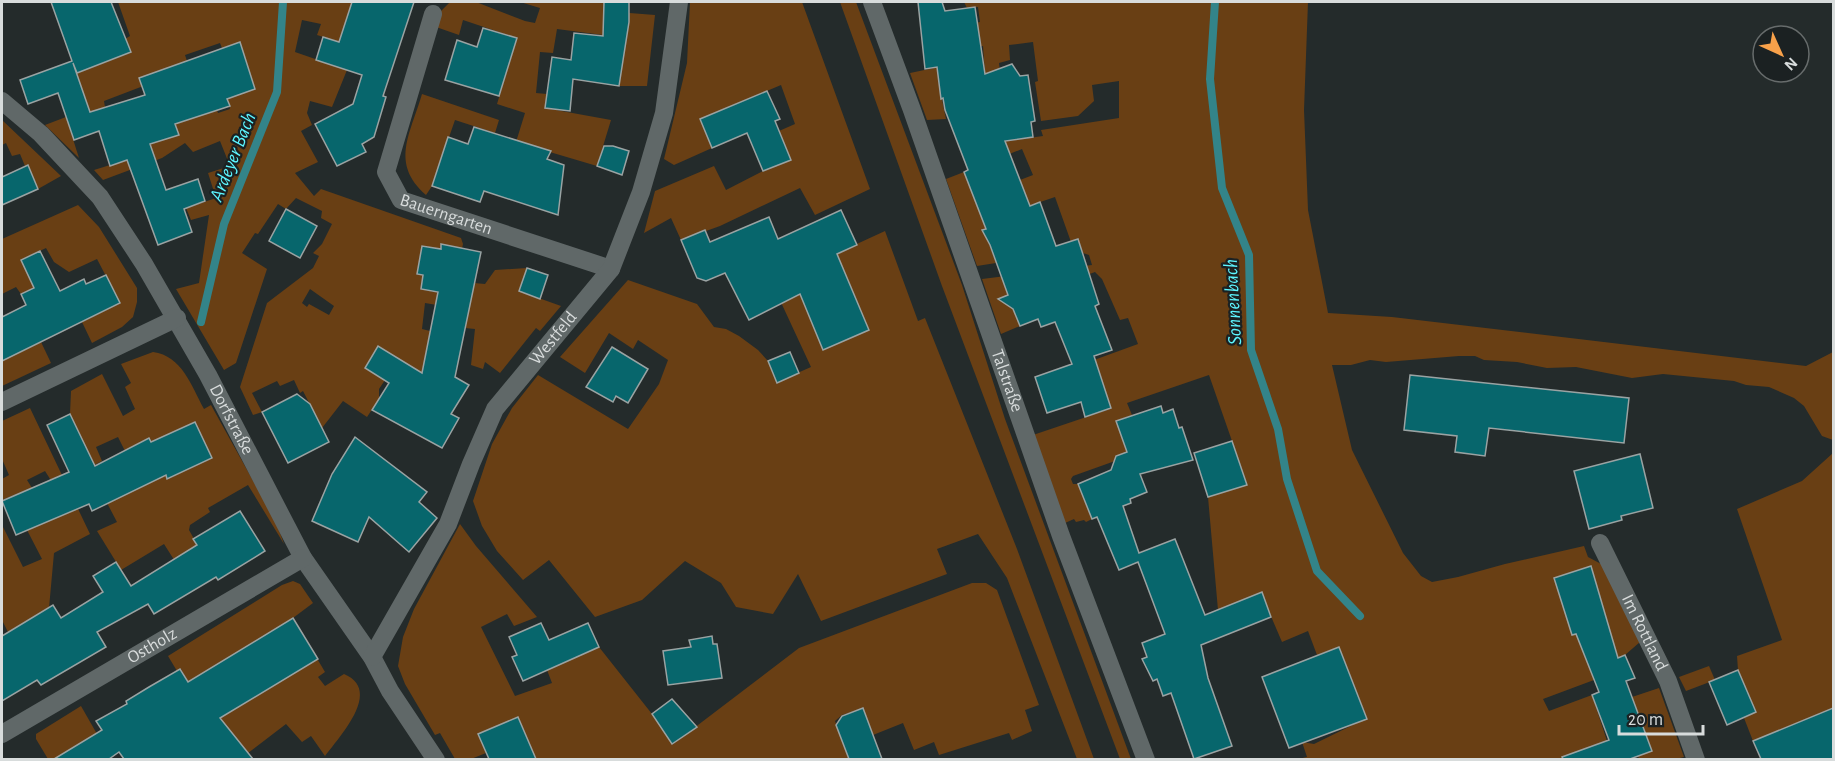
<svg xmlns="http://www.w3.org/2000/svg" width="1835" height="761" font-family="'Alegreya Sans',sans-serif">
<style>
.green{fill:#693f14;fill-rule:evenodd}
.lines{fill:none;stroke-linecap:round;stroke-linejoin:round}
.stream{stroke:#338489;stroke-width:8}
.building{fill:#07666c;stroke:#9aa3a3;stroke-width:1.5}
.minor{stroke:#606868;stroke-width:18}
.labels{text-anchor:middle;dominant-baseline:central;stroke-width:4.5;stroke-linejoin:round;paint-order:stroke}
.street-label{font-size:18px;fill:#d8dcdc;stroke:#1b2122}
.water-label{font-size:20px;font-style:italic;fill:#5df5ff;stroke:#1b2122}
</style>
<rect width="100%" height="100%" fill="#242b2b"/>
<g class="green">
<path d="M118,2H352L339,42L317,35L321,24L302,20L295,52L347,70L332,107L310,101L307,113L312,125L301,131L318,162L295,173L314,196L321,189L461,238L463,244L461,253L441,245V249L422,246L417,273L423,275L421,289L445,294L443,306L425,303L422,329L430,331L435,382L378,346L365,368L385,380L379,389V412L373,408L367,417L343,401L322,428L303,391L300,393L294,380L280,386L277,381L252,393L262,412L253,415L240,387L267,303L313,268L319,256L313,253L322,244L332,224L321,218L322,211L296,198L286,209L278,204L258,234L255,233L242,253L267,269L236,363L224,370L176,289L199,283L209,215L191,220L186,208L216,198L208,173L230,166L220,141L193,152L185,143L162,158L103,180L94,170L139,156L153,154L150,144L179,135L174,121L217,110L218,113L230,109L227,99L255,89L240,42L222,48L220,43L185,55L187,61L159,80L104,101L106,114L92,119L67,46L78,42L88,69L130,53L125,39L130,36ZM310,289L334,306L329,315L309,304L307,307L302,303Z"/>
<polygon points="450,2 476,2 525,21 535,23 540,8 520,2 604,2 604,11 655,15 647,86 619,86 626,38 557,29 553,53 540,52 536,93 547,94 545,108 611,120 597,166 516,142 525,113 497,104 517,38 463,20 459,35 436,27 441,11"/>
<polygon points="690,2 802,2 870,189 815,215 800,188 720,226 681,240 671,218 644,233 655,191 714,166 726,190 763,171 791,160 779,131 795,124 781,85 700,119 712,148 674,165 664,159 687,63"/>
<polygon points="840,2 856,2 962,285 1005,419 1131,759 1120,759 942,286"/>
<polygon points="964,2 1308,2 1304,110 1308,210 1328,313 1392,317 1806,366 1833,352 1833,440 1822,436 1804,406 1794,398 1769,387 1746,385 1734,381 1663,374 1632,378 1576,367 1547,368 1517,362 1484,360 1475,356 1459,356 1386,362 1370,360 1351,365 1332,365 1352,450 1403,553 1421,576 1432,582 1458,577 1505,564 1584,546 1588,557 1603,565 1640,642 1625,655 1590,669 1594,680 1543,699 1549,711 1592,695 1607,741 1589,747 1593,759 1298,759 1307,757 1302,742 1314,744 1367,718 1339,647 1317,655 1308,631 1282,642 1261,593 1218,610 1208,497 1247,484 1209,375 1127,403 1132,415 1121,419 1133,456 1127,452 1116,456 1115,461 1073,476 1071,479 1073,484 1078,484 1092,519 1086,522 1084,520 1076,522 1074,519 1065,523 1033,435 1110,409 1094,360 1138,344 1128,318 1120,320 1102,279 1095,272 1060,285 1013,309 1020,326 1001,334 982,279 1092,265 1089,255 1083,253 1078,239 1071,242 1055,197 1014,211 1016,218 984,230 996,263 977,266 946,179 964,172 977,205 1020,180 1033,175 1022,149 992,161 986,144 1043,136 1041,130 1119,118 1119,81 1092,85 1094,101 1078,116 1041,121 1035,82 1038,81 1033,42 1009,45 1010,60 999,63 1000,72 985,75 983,46 949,53 947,27 980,22 978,7 967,8"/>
<polygon points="939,67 939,85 946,119 927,120 910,73"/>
<path d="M422,94L499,120L495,133L455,120L432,186L426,195C390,163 410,135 422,94Z"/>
<polygon points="66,117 79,158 45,125"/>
<polygon points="2,120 61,176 38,189 28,165 25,166 20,154 12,156 6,143 2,145"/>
<polygon points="78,205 99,227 137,288 137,302 133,317 122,327 92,343 82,322 120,303 97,259 69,272 54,262 46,248 21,260 34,288 21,294 16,287 2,294 2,239"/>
<polygon points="885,231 918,321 925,318 1017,549 1094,759 1077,759 1007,578 978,534 937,549 947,574 821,621 798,574 773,614 736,607 721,583 685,561 642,600 595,617 549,560 523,580 497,551 482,526 473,501 492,444 512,408 538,375 628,429 659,384 668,360 638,340 633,349 609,333 585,373 560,357 628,280 697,304 714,327 726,329 739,336 758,350 768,361 777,382 811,367 772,283"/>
<polygon points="527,268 519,291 561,306 540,331 536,328 500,373 485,362 483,369 471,365 475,329 465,328 474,283 485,284 495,270"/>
<polygon points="41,342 51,363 2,386 2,361"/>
<path d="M153,352C182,356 191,385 204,409L211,405L276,522L284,544L248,485L208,508L210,512L190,525L189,530L207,562L185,577L164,544L121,570L97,531L117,522L107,503L125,451L118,437L96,447L102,461L73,476L80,436L70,414L71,391L102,374L123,416L135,409L125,387L131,383L121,364Z"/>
<polygon points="30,408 90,534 54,553 49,608 8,632 2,620 2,525 23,567 42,559 27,530 52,482 45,471 27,480 32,488 2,500 2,479 9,475 2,459 2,421"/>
<polygon points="1833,453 1833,759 1814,759 1803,721 1753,741 1744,718 1756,712 1738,670 1737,656 1782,640 1737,509 1802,481"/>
<polygon points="460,524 476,546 537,617 514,626 507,614 481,627 515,696 552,683 547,670 599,647 652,714 673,744 799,648 972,583 986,583 997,590 1039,705 1025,710 1032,731 1012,740 1009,733 939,755 934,742 914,750 903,723 873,735 865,714 858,710 842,715 835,721 849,759 536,759 518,717 478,734 486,753 471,759 455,759 440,733 435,735 405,684 398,666 403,637 414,609"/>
<path d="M293,581L300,584L313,603L293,618L325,672L318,677L325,686L344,674C383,690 340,736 325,756L311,736L302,742L286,724L248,753L199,754L192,759L175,732L187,680L181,669L177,671L168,656L282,585Z"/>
<polygon points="1709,666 1715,680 1686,691 1679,677"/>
<polygon points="1659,688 1684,757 1676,759 1639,759 1638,756 1652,751 1632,697"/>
<polygon points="81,706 97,734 54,759 48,759 36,739 36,734"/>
</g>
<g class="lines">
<g class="stream">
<polyline points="1215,2 1210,79 1222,188 1249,255 1251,350 1278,429 1287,479 1317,571 1360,616"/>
<polyline points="201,322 224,224 277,92 283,2"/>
</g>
</g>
<g class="building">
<polygon points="51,2 111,2 131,52 77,73 73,63 90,112 145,95 139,78 240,42 255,89 227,99 230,106 175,124 179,135 150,144 166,190 198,179 205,201 184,209 192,232 158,245 127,160 110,166 99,131 74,140 58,93 28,104 20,80 72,61"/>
<polygon points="352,2 414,2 383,96 386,97 374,137 362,144 366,152 337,166 315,124 353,104 362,75 316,60 323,37 339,42"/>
<polygon points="604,2 629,2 629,22 619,86 573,79 570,111 545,108 552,57 571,60 574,33 603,36"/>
<polygon points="918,2 942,2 945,11 975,7 985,74 1012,64 1020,76 1028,75 1035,121 1031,122 1033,137 1005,141 1030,206 1040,202 1056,246 1078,239 1099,304 1095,306 1112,350 1094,356 1111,408 1085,417 1081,402 1047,413 1035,377 1072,364 1055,322 1041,327 1038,319 1020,326 1013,309 998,299 1008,295 990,245 982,230 986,229 964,172 968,170 945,110 943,98 941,99 937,67 925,69"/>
<polygon points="483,28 517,38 499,96 445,80 457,40 477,47"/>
<polygon points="767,91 780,119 775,121 791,160 763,171 747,133 712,148 700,119"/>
<polygon points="474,127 551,151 547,159 564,165 558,215 484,191 480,202 432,186 448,137 468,144"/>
<polygon points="604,146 613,146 629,151 622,175 597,166"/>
<polygon points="28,165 38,189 2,205 2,177"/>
<polygon points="286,209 317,226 300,258 269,241"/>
<polygon points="841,210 857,245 837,254 869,330 823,350 800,294 749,320 725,273 706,281 697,278 681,240 705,230 710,242 769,217 778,239"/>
<polygon points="441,244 481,252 455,377 469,385 451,414 459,418 442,448 372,410 389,383 365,368 378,346 422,373 438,292 421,289 423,275 417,274 422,246 441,249"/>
<polygon points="40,251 60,291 84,279 86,284 106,275 120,303 2,361 2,317 26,305 21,294 34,288 21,260"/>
<polygon points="527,268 548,275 540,299 519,291"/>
<polygon points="612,347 648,369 628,403 616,396 613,402 586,387"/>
<polygon points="790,352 799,373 777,383 768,361"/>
<polygon points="1410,375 1629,398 1624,443 1489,428 1485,456 1455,452 1457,436 1404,430"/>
<polygon points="297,394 310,404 329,442 288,463 262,412"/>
<polygon points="1161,406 1163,413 1173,409 1179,428 1182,427 1193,460 1140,474 1147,492 1130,499 1131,503 1123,506 1139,553 1175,539 1205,615 1262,592 1271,617 1201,645 1208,678 1232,746 1194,759 1171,693 1163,696 1157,679 1153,681 1142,659 1147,657 1142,643 1165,634 1138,562 1119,570 1097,517 1092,519 1078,484 1111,470 1116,456 1127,452 1116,421"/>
<polygon points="70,414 95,466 149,438 151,442 195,422 212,458 167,479 166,475 92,511 89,504 16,535 2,501 69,472 47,425"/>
<polygon points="355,437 427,492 419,502 437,518 409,552 369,517 358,542 312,521 332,474"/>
<polygon points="1232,441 1247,485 1208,497 1194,453"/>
<polygon points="1640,454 1653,508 1621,516 1622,520 1589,529 1574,471"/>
<polygon points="240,511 265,551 218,580 216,577 154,614 148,604 97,632 106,647 41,685 37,680 2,701 2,636 53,605 61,618 103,592 93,576 116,562 131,586 197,545 193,539"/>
<polygon points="1591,566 1618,658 1625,655 1635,678 1626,681 1652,751 1630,759 1563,759 1562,757 1609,740 1592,695 1599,692 1576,634 1572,635 1554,578"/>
<polygon points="293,618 318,659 220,718 253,759 124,759 119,752 109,759 54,759 102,730 96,721 127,704 126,701 149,687 180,669 188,682"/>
<polygon points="541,623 549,640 588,623 599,647 523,681 512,657 517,655 509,637"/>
<polygon points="712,636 713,644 717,644 722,678 668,685 663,651 691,647 689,640"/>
<polygon points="1339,647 1367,719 1289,748 1262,677"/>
<polygon points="1738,670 1756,712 1727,725 1709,682"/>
<polygon points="672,699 697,727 672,744 652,714"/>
<polygon points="863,708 873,735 882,759 849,759 836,725 842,716"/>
<polygon points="1833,708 1833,759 1761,759 1753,741"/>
<polygon points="518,717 536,759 489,759 478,734"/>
</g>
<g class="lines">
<g class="minor">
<path id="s1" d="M872,2L912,110L1061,536L1146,760"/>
<path id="s2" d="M433,14L386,172L401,200L611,269"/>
<path id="s3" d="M2,101L41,134L100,197L144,264L208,375L303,558L372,657L390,691L436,760"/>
<polyline points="2,402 177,318"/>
<path id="s4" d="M1600,543L1668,681L1696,760"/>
<path id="s5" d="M372,657L448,524L471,464L495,409L611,269L641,192L664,113L679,2"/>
<path id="s6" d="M2,734L303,558"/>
</g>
</g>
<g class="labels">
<g class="street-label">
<text stroke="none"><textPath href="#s2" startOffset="244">Bauerngarten</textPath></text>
<text stroke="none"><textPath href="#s5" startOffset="369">Westfeld</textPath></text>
<text stroke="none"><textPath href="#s1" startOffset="402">Talstraße</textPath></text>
<text stroke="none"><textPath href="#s3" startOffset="396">Dorfstraße</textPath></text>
<text stroke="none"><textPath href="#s4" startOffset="100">Im Rottland</textPath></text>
<text stroke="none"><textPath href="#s6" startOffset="174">Ostholz</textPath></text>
</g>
<g class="water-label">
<text transform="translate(233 157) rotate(-68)">Ardeyer Bach</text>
<text transform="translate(1233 302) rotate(-93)">Sonnenbach</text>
</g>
</g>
<rect width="1835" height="761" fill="none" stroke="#d8dcdc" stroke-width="6"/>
<g transform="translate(1781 54) rotate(135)"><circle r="28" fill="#1b2122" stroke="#676c6c" stroke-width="1.5"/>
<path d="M0-4.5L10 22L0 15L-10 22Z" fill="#f8a14a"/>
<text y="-9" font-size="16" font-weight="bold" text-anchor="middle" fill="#d8dcdc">N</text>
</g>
<path d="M1619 725v9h84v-9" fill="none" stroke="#d8dcdc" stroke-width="3"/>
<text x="1628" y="725" font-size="18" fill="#d8dcdc" stroke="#1b2122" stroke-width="4.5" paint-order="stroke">20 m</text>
</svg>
